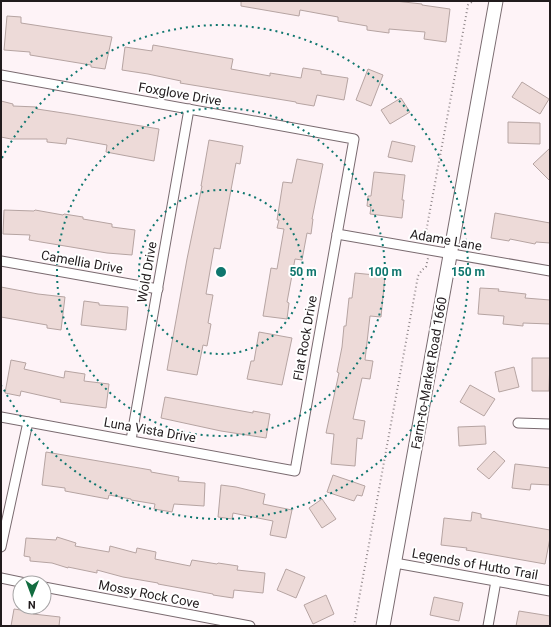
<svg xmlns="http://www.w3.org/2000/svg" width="551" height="627" font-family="Roboto,sans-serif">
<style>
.building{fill:#eddad8;stroke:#b6a4a2}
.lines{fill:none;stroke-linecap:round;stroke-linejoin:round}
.street-casing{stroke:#7a6b70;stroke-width:11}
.secondary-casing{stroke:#7a6b70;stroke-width:15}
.path{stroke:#91888b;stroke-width:2;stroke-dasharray:1 3;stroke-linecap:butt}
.street{stroke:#fff;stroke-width:9}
.secondary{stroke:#fff;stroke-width:13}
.ring{fill:none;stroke:#0f766e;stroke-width:2;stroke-dasharray:2 4}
.labels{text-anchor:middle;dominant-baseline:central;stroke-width:4;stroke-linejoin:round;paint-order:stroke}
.street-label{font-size:13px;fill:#211b1d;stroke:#fff}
.centre{fill:#0f766e;stroke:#fff;stroke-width:2}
.ring-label{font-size:12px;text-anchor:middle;font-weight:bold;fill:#0f766e;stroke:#fff;stroke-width:4;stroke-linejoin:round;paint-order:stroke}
</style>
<rect width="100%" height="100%" fill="#fef3f7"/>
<g class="building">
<polygon points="241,1 395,1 422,4 422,5 450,9 446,42 424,39 425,32 389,29 389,33 367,30 367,26 338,21 338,17 300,10 299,16 241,6"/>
<polygon points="7,16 21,17 21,23 112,37 105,69 91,67 91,65 30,55 30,52 4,50"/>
<polygon points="153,45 233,59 231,69 270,76 270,73 301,78 303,68 321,71 321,74 348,78 344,100 317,95 314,106 296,103 296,102 180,83 181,81 148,74 122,70 125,47 152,51"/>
<polygon points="368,69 383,75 371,106 356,100"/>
<polygon points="522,82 549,99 540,114 512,97"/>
<polygon points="401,98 410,112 390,124 381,110"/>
<polygon points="1,101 13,104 13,106 37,107 37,109 70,114 159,129 154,161 106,152 107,145 67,138 66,144 47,142 47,139 11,139 1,137"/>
<polygon points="508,122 540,123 540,144 508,143"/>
<polygon points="209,140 243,146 240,164 236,163 220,249 214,248 206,294 213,295 208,323 211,324 207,346 203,345 197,375 167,370 187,259 202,186 201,186"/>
<polygon points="392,141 415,146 412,162 388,157"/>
<polygon points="550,148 550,181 533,164"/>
<polygon points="297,159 323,164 312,219 313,219 311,234 307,233 302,260 295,259 287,302 289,303 287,319 263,316 271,268 277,269 284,229 277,228 279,220 277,220 283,182 292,183"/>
<polygon points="374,172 405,175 402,200 404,200 402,218 370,214 371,207 367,206 368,196 371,196"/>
<polygon points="4,210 34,211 35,210 63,215 64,214 83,217 83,219 112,224 112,227 135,230 132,255 107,253 29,240 30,235 3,234"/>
<polygon points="495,213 550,223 550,243 536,242 535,244 510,239 509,241 491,238"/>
<polygon points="355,273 385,276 381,317 370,316 365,360 373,361 370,379 362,378 353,419 365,421 362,439 357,438 355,466 331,464 334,434 326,433 339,373 337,372 342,347 344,326 346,326 349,298 352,298"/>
<polygon points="1,287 38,294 65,297 61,330 47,328 47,325 1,317"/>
<polygon points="480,288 499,289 498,291 526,294 525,298 550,300 550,324 523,323 523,326 503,324 504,316 478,314"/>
<polygon points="84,301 99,303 99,305 128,307 126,330 81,325"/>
<polygon points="259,332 292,338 282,385 247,379 251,361 254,361"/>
<polygon points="532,358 550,358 549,391 532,391"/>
<polygon points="11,360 26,363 24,369 64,378 65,371 85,374 84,381 109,384 106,408 60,402 61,400 21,391 20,396 5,393"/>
<polygon points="514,367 519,387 499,392 495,372"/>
<polygon points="470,385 495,399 484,416 460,402"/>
<polygon points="165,397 253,413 253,411 270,414 266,438 221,431 161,418"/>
<polygon points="485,426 486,444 459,446 458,427"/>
<polygon points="494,451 505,461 489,479 477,469"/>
<polygon points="46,452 151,470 151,472 179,477 178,481 205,483 204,506 174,504 172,512 154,509 155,504 131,500 131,499 109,495 108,499 65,491 65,488 42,485"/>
<polygon points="515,464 550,468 550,485 531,484 530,490 512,488"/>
<polygon points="333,475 365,486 362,496 357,495 354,501 327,492"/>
<polygon points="221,485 236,487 265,494 263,504 292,510 286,538 270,535 273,521 233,513 232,519 218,517"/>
<polygon points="322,499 336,519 322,528 309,508"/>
<polygon points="472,512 481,514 481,518 550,530 550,538 545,564 466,550 467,548 441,545 444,518 471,521"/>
<polygon points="57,537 76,543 75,546 109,552 110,546 136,553 137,548 156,552 155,559 190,566 192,560 217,564 218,563 238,566 237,570 265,573 263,593 234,590 233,598 213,595 213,594 158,584 158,583 123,577 97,570 97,573 68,567 68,568 52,563 30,561 30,557 24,556 26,538 56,540"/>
<polygon points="286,569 305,577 296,598 277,590"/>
<polygon points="326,595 334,614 313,624 304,605"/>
<polygon points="434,597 463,603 459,621 430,615"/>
<polygon points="14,609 34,612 33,614 60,617 59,626 11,626"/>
<polygon points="519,611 550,616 550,626 516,626"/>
</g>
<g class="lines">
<g class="street-casing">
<g id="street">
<polyline points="1,75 354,139 295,471 1,417"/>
<polyline points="337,234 550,271"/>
<polyline points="1,261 158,289"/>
<polyline points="518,423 550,424"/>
<polyline points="131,440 189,109"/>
<polyline points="1,547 28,422"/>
<polyline points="395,563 550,591"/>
<polyline points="1,578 25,583"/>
<polyline points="44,587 250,626"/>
<polyline points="488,626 496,581"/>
</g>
</g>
<g class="secondary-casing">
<polyline id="secondary" points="383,626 496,1"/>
</g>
<g class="path">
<polyline points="431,240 426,232 468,5 473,1"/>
<polyline points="354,626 418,276 422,270 426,267 428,258"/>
</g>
<use href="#street" class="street"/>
<use href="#secondary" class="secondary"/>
</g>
<g class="ring">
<circle cx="221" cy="272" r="82"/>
<circle cx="221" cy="272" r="164"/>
<path d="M2 158A247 247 0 1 1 2 386"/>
</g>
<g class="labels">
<g class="street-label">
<text transform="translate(180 94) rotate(10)">Foxglove Drive</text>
<text transform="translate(446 240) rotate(10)">Adame Lane</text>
<text transform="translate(82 262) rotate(10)">Camellia Drive</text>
<text transform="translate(147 272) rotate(-80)">Wold Drive</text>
<text transform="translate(305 338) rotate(-80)">Flat Rock Drive</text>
<text transform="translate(429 373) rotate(-80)">Farm-to-Market Road 1660</text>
<text transform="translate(150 430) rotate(10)">Luna Vista Drive</text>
<text transform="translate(475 564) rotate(10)">Legends of Hutto Trail</text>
<text transform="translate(149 594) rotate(11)">Mossy Rock Cove</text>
</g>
</g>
<circle cx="221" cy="272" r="6" class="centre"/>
<g class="ring-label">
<text x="303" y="276">50 m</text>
<text x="385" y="276">100 m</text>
<text x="468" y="276">150 m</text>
</g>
<rect width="551" height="627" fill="none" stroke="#211b1d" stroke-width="4"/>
<g transform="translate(32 595) rotate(181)"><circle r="19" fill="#ffffff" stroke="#a6a4a5"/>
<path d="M0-3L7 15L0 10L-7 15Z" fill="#126c3f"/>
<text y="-6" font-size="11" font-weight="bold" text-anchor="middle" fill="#211b1d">N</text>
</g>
</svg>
